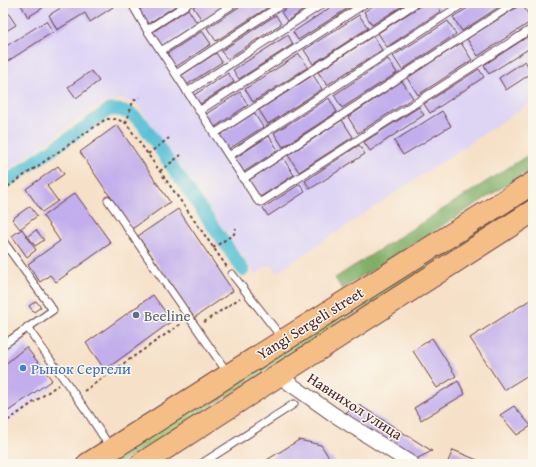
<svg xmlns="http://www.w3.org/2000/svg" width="536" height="467" font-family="'Gentium Book Plus',serif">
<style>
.built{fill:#ded5f5}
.green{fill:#a0cb78;stroke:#757552}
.forest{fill:#80af68;stroke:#65674a}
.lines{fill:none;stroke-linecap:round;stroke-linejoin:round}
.canal{stroke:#58c1d5;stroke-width:13}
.building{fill:#c2aeec}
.lane-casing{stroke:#643c42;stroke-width:9}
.street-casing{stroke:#643c42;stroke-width:16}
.primary-casing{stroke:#643c42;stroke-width:24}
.path{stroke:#643c42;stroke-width:2;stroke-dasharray:3 3;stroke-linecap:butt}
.lane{stroke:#fff;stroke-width:7}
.street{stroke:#fff;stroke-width:14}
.primary{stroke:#f6be87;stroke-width:22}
.service-dot{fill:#5c6f8a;stroke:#fbf7ec;stroke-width:1.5}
.shop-dot{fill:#3f7fe0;stroke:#fbf7ec;stroke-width:1.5}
.labels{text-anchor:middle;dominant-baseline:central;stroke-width:3;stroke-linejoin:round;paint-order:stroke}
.service-label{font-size:15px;fill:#4e5e75;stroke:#fbf7ec;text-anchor:start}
.street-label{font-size:15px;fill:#4a1f2b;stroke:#fbf7ec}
.shop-label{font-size:15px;fill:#366cbe;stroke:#fbf7ec;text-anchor:start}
</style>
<rect width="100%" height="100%" fill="#fbf7ec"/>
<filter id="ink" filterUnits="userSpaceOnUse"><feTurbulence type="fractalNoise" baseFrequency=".025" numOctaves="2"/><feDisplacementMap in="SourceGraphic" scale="8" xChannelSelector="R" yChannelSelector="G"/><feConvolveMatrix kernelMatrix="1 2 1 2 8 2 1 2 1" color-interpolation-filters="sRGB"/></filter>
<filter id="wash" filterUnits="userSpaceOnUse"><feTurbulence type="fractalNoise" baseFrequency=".012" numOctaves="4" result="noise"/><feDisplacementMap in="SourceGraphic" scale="16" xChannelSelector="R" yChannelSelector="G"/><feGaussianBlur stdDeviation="0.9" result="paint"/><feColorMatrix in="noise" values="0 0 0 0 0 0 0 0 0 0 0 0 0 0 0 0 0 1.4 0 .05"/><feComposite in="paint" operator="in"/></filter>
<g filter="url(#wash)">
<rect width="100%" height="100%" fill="#f6e0c7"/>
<g class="built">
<polygon points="3,3 533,3 533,101 277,272 271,264 255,274 137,104 120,99 102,103 3,173"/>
<polygon points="21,336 55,385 3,426 3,350"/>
</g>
<polygon class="green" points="533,194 533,203 118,464 104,464"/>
<polygon class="forest" points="533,152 533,168 342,289 335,278"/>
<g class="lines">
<path class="canal" d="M3,184L109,110C123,109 132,113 142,123L243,270"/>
</g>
<g id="blocks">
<g class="building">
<polygon points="20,3 42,3 44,7 28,17"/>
<polygon points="69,3 111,3 113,7 90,22 85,13 57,30 49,15"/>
<polygon points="150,3 180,3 146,25 138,11"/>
<polygon points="199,3 228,3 202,20 193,7"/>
<polygon points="245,3 268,3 270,6 216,41 207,28"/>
<polygon points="295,3 314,3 287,21 281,12"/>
<polygon points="337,3 351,3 353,5 298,40 293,32"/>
<polygon points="377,3 407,3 372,25 364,12"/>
<polygon points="425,3 436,3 441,11 387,47 378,33"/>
<polygon points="476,3 505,3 462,31 453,17"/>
<polygon points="522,4 532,21 478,56 467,39"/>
<polygon points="3,5 16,25 3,33"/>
<polygon points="188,9 197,23 160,47 151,33"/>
<polygon points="276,15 281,24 227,59 221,51"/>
<polygon points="359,15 368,28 313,64 304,50"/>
<polygon points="46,21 53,32 5,63 3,59 3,48"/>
<polygon points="448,21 456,34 402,70 393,56"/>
<polygon points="202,31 211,44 174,68 165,55"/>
<polygon points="533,33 533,46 489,74 484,65"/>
<polygon points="288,35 293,44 239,79 233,70"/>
<polygon points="373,36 382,50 327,85 318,72"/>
<polygon points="461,43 472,60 418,95 407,78"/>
<polygon points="216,53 222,62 185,86 179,77"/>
<polygon points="299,54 308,67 253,102 245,89"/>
<polygon points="388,59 397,73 342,108 334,95"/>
<polygon points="525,61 532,73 506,90 499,78"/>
<polygon points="479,69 484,77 430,113 424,104"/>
<polygon points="91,71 99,81 76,98 68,87"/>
<polygon points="228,73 234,82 197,106 191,97"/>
<polygon points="313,75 322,89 268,124 259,110"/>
<polygon points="402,81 413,98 358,133 348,117"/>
<polygon points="240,92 248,105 212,129 203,116"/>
<polygon points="329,98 337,112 283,147 274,133"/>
<polygon points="419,107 424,115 370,151 364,142"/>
<polygon points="442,111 451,126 403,155 394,141"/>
<polygon points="254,113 263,127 226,151 217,137"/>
<polygon points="342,120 353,137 299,172 288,155"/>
<polygon points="117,125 170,202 132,229 80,152"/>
<polygon points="269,136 278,150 241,174 232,160"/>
<polygon points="359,145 365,154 310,189 305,181"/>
<polygon points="283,158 294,175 257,199 246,182"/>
<polygon points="58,166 64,174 47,186 58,201 42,212 26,189"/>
<polygon points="300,184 305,192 268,216 263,208"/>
<polygon points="75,193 111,243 56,282 50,275 40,282 28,264 60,241 43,216"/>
<polygon points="30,206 37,216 20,229 12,219"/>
<polygon points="178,209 233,291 194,318 138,236"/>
<polygon points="22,229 36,250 27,257 12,236"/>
<polygon points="36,230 44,240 35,246 28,236"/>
<polygon points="153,295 172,321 105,370 86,343"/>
<polygon points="533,298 533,372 504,390 470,338"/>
<polygon points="36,301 41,307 34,312 29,306"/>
<polygon points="432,338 456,376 437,388 413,351"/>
<polygon points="26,347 52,380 3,415 3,366"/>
<polygon points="458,381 465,394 421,420 414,408"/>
<polygon points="359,405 432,451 412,461 340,416"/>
<polygon points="514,406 531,426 517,435 500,415"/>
<polygon points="299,440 321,445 330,459 332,458 336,464 255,464 261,461 262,463"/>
<polygon points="453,450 487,464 447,464"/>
</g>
</g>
</g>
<g filter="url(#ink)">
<use href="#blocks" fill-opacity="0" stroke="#643c42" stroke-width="1"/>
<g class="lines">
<g class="lane-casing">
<g id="lane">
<polyline points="133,6 147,30 189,3"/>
<polyline points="147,30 161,51 235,3"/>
<polyline points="161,51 258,201 261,202 533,28"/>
<polyline points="176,74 284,3"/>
<polyline points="187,92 324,3"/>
<polyline points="199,111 366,3"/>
<polyline points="214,134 416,3"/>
<polyline points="229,156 464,3"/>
<polyline points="243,179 515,3"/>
<polyline points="108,200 227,372"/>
<polyline points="3,241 53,310 3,345"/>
<polyline points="232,274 282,338"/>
<polyline points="27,327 88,413 110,447"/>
<polyline points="201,464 294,404"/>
</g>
</g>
<g class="street-casing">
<polyline id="street" points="279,376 333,414 412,464"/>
</g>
<g class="primary-casing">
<g id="primary">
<polyline points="88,464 533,183"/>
<polyline points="141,464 533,211"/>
</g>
</g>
<g class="path">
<polyline points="126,123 133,101 140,97"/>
<polyline points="148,154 169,138"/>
<polyline points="160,171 181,155"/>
<polyline points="3,190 106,119 116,119 126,123 227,267"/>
<polyline points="213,248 234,234 236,228"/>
<polyline points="204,322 240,298"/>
<polyline points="84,391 182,323"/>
<polyline points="3,424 58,385"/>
</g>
<use href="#lane" class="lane"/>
<use href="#street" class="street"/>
<use href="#primary" class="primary"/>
</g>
</g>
<circle class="service-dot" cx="136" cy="315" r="4"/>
<circle class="shop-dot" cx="23" cy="368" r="4"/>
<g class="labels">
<g class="service-label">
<text x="144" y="315">Beeline</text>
</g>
<g class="street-label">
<text transform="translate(310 323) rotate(-32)">Yangi Sergeli street</text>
<text transform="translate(355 406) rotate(33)">Навнихол улица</text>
</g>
<g class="shop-label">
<text x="31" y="368">Рынок Сергели</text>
</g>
</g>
<rect width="536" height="467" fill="none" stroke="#fbf7ec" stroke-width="16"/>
</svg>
